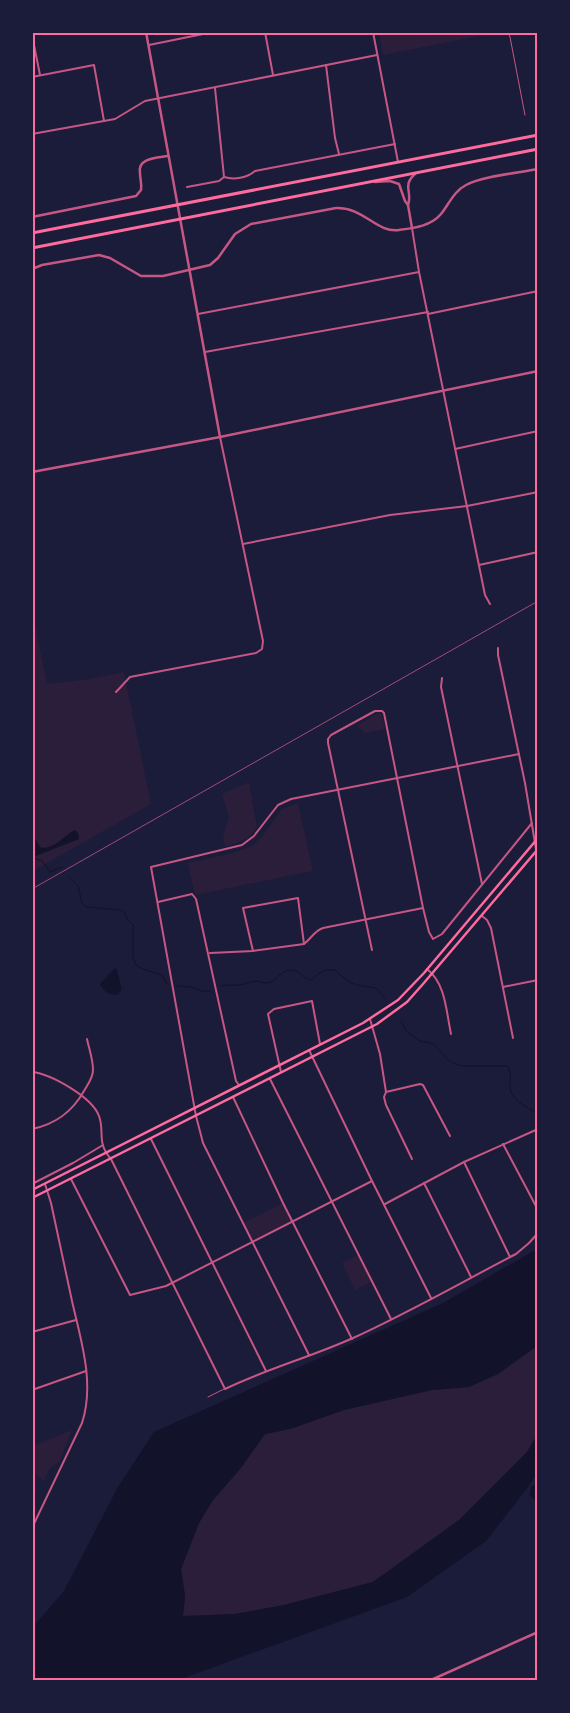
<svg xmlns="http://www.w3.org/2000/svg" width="570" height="1713" font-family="Inter,sans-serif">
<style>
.green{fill:#2a1e3b}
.water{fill:#12122b}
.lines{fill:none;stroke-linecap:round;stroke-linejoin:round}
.stream{stroke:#12122b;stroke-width:1}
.river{stroke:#12122b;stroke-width:7}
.service{stroke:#c65784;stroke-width:1}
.minor{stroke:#c65784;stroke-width:2}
.tertiary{stroke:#c65784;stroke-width:2.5}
.secondary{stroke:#ff6b9d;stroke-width:2.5}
.primary{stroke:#ff6b9d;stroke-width:3}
.rail{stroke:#a44b75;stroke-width:1}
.neatline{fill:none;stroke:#ff6b9d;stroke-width:2}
</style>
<rect width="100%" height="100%" fill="#1b1b3a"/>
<g class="green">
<polygon points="379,32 494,32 494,33 383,55"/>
<polygon points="32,609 47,684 89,679 124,672 151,804 33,871"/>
<polygon points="377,713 382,714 385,729 365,733 358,727 358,725"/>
<path d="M249,782L257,827C251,839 238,843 225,847L223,836L229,817L222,794Z"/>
<polygon points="298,803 313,871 195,895 188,863 233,853 252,846 264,834 282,809"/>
<polygon points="283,1203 293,1221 253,1242 243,1223"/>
<polygon points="359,1255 373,1281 355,1290 342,1263"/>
<polygon points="537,1346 537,1435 527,1452 459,1520 373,1582 284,1605 235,1614 183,1616 185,1596 181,1569 199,1523 213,1500 240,1469 265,1434 290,1429 344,1410 432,1390 469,1387 498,1374"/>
<polygon points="72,1430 60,1461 50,1468 44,1481 33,1472 33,1446"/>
</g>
<g class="water">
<path d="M75,830L78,833L79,839L33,857V836L41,848C56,848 62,837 75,830Z"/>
<path d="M116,967L122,990L117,995C108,994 104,992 100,984Z"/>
<polygon points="537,1249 537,1346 498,1374 469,1387 432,1390 344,1410 290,1429 265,1434 240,1469 213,1500 199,1523 181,1569 185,1596 183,1616 235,1614 284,1605 373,1582 459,1520 527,1452 537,1435 537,1473 528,1487 486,1541 407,1597 178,1680 33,1680 33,1627 64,1591 118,1487 154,1432 443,1303"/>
</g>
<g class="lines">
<g class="stream">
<polyline points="32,857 42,861 50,872 62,867"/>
<polyline points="69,877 78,886 82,903 86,907 121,910 125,913 127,919 133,925 133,957 136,965 143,969 162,975 167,984"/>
<polyline points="176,986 192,987 202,991 210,991"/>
<path d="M221,986C228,984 233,986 240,985C245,984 250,982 256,981C259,981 263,983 267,983C277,981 281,970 291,970C299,970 302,978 311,980L318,974L326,970H335L349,982L357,985L376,988L385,998"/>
<path d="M401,1021L407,1032L420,1041L434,1044L449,1061L458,1065L466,1066H507C512,1073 510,1078 510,1086C510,1100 527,1108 538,1113"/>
</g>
<polyline class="river" points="534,1489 533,1494 538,1497"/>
<g class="service">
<polyline points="508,32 510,37 525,115"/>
<polyline points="208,1397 224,1389"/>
</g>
<g class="minor">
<polyline points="265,32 273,75"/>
<polyline points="373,32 398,162"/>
<polyline points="32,35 40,75"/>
<polyline points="149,45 213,32"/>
<polyline points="326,65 335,138 339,154"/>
<polyline points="32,77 94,65 104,121"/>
<polyline points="215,88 224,177"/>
<polyline points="32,134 115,119 145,101 377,55"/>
<path d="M187,187L219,181L224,177C234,180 247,178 255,171L395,144"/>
<polyline points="412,228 419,272 485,595 490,604"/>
<polyline points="198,314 419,272"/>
<polyline points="428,314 538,291"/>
<polyline points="205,352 428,312"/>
<polyline points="455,449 538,431"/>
<polyline points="243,544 390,515 467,506 538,492"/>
<polyline points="479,565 538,552"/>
<polyline points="498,648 498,655 525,783 538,861"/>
<polyline points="442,678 441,687 482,884"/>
<polyline points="116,692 130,677 256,653 262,649 263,641 220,437"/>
<polyline points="158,902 192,894 196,899 236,1081 239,1085"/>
<polyline points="482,916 487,920 491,928 513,1038"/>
<polyline points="372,950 328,743 328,739 331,735 375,711 382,711 384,713 423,908 429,932 433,939 442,934 532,823"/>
<polyline points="253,951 243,908 298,898 304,944"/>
<path d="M210,953L253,951L304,944C311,939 314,931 323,928L423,908"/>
<path d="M427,969C446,984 446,1011 451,1034"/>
<polyline points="503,987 538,980"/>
<polyline points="370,1019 380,1054 386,1092 384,1097 386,1105 412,1159"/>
<polyline points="309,1050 372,1181 431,1298"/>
<path d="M32,1072C51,1074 92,1097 99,1116C105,1132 96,1142 111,1159L225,1389C266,1369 311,1357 353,1338C408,1313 462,1282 516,1254L529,1243L538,1233"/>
<polyline points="281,1072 268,1014 274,1009 312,1001 320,1044"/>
<polyline points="270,1079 391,1319"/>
<polyline points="386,1092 420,1084 423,1085 450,1136"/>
<polyline points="233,1097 283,1203 352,1339"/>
<path d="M32,1129C56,1124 72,1112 84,1091C88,1084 93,1078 93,1070C93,1059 89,1049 87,1039"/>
<polyline points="151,1139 266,1371"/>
<polyline points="503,1144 538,1210"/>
<polyline points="464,1162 510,1257"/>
<polyline points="71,1179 130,1295 166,1286 372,1181"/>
<polyline points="424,1183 471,1277"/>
<polyline points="32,1184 73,1163 103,1145"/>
<polyline points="385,1204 464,1162 538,1129"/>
<polyline points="32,1332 76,1320"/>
<polyline points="309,1355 203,1143 196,1116 151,867 242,845 254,836 278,805 291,799 519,754"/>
<polyline points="32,1390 86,1371"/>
<path d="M32,1528L82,1423C95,1383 81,1341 72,1301C65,1269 58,1236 51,1203L45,1184"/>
</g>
<g class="tertiary">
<polyline points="146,32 220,437"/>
<polyline points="375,182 390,181 399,184 405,201 408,205 412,228"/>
<path d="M408,205C413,191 401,186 416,173"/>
<path d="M32,217L136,196L141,190C142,184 140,179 140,173C137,158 157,158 168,156"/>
<path d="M32,269L42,265L99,255L110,258L141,276H163L210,265L218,258L235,234L251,224L336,208C364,207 376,233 399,230C414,228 431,226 441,214C449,204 454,191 466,185C483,176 518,173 538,169"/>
<polyline points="32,472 220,437 538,371"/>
<polyline points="431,1680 538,1632"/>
</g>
<g class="secondary">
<polyline points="32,1190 363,1023 398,1000 424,973 538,838"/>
<polyline points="32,1198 377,1024 407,1002 423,984 538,849"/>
</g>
<g class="primary">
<polyline points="32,233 538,135"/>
<polyline points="32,248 538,149"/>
</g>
<polyline class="rail" points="32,889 538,601"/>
</g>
<rect width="570" height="1713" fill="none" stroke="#1b1b3a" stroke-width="68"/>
<rect x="34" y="34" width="502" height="1645" class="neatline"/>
</svg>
